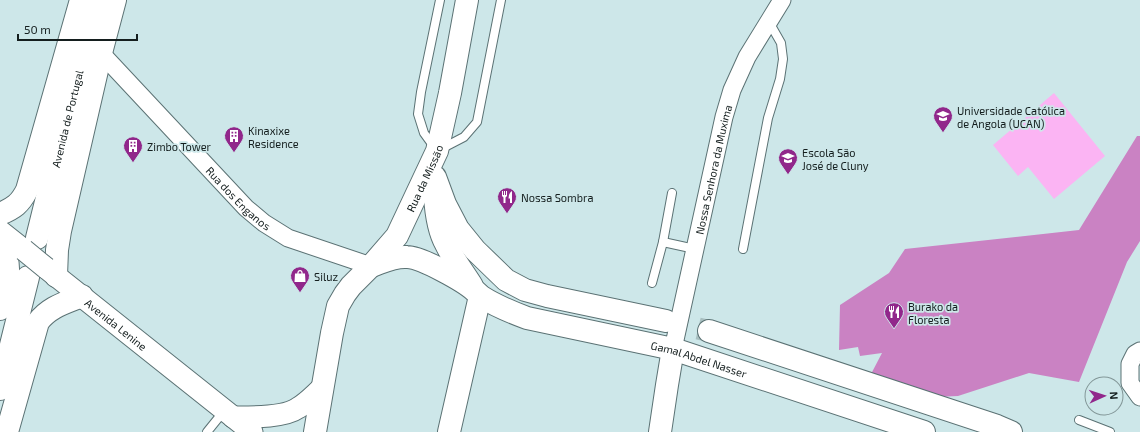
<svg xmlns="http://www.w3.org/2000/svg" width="1140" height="432" font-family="'Exo 2',sans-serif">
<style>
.green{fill:#fbb4f3}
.forest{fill:#ca82c3}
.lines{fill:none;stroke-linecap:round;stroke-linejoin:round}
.secondary-tunnel{stroke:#a8bfc0;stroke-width:22;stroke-dasharray:22 11;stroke-linecap:butt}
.service-casing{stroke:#5b7274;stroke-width:10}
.minor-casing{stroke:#5b7274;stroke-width:19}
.tertiary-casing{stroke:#5b7274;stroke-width:23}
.secondary-casing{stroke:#5b7274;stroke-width:24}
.service{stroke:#fff;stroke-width:8}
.minor{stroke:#fff;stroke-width:17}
.tertiary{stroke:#fff;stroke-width:21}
.secondary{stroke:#fff;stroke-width:22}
.tertiary-bridge-casing{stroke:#5b7274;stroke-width:23;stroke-linecap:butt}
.tertiary-bridge{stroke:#fff;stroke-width:21}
.labels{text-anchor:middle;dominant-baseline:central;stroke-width:3.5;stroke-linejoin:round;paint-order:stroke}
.poi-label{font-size:11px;fill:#141e1e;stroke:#cde7e9;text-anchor:start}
.street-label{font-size:11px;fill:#141e1e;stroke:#cde7e9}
</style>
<rect width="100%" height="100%" fill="#cde7e9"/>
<polygon class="green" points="1054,93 1105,156 1054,199 1028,167 1018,176 993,145"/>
<polygon class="forest" points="1137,136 1140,136 1140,241 1127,262 1079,382 1029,373 958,396 913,398 870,376 882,353 860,356 858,347 839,350 840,305 889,273 905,249 1079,230"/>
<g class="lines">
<polyline class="secondary-tunnel" points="666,321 709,331"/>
<g class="service-casing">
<g id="service">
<polyline points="440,0 421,92 418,114 424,133 437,151 464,137 477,122 501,0"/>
<polyline points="663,242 695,249"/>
<polyline points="743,249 768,118 780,79 783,59 781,43 769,22"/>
<polyline points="652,283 663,242 672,193"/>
<polyline points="1079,420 1110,432"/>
<polyline points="207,432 224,411"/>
</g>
</g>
<g class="minor-casing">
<g id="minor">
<path id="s1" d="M101,53L246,208L264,223L288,238L371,266"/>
<path id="s2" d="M673,349L724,117L732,90L747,57L782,0"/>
<polyline points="1140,351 1135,354 1130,364 1130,383 1140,397"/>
</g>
</g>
<g class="tertiary-casing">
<g id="tertiary">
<polyline points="0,231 24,250"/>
<path id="s3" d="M46,268L252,432"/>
<path d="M233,417C250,417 284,418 298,408C307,403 314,395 322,388"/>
</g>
</g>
<g class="secondary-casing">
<g id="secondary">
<polyline points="435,177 445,204 458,229 475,250 506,280 525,290 547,296 666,321"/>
<path d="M435,196C436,212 438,230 446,244C453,259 464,273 472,286"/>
<path d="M0,214C14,208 20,204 27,190L81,0"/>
<path id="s4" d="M37,238L96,0"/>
<path d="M0,241C14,267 7,282 0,309"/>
<path id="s5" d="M371,266C383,262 394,256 407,257C421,257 464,281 475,291C478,293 479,295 482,297C496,306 511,312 527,318L673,349L924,432"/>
<polyline points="56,276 57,250 60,231 101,53 115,0"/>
<polyline points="709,331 997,426 1011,432"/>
<polyline points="0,389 28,277"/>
<path d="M7,432L38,322C49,307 65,303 82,296"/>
<path id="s6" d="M315,432L332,333L338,306L345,294L351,286L371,266L397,236L437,151L450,93L467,0"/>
<polyline points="449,432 480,296"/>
<polyline points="660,432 667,385 673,349"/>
</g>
</g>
<use href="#service" class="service"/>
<use href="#minor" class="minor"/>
<use href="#tertiary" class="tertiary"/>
<use href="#secondary" class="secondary"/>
<g class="tertiary-bridge-casing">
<polyline id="tertiary-bridge" points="24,250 46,268"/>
</g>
<use href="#tertiary-bridge" class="tertiary-bridge"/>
</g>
<defs>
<g id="university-pin" transform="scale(1)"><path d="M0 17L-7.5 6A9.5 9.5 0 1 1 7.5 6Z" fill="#91278b" stroke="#cde7e9"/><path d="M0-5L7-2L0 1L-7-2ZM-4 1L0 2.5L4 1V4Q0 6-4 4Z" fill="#fff"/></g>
<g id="building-pin" transform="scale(1)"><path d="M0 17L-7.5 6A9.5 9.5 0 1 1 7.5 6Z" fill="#91278b" stroke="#cde7e9"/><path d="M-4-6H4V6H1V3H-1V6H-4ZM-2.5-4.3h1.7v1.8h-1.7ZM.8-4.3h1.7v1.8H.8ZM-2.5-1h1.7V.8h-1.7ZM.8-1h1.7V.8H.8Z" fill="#fff"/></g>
<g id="school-pin" transform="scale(1)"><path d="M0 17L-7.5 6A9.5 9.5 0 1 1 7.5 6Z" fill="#91278b" stroke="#cde7e9"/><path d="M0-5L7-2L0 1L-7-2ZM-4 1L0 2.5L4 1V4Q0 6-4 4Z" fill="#fff"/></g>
<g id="restaurant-pin" transform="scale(1)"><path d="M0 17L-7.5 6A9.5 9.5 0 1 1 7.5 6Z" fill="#91278b" stroke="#cde7e9"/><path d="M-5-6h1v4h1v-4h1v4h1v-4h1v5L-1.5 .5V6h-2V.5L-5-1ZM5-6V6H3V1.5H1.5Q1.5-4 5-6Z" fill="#fff"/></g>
<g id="shop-pin" transform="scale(1)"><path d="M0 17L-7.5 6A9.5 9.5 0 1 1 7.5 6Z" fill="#91278b" stroke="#cde7e9"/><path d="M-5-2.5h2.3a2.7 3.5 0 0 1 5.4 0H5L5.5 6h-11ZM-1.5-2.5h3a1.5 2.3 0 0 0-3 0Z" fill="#fff"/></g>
</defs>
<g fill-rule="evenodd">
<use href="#university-pin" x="943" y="116"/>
<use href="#building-pin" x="234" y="136"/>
<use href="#building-pin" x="133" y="146"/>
<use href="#school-pin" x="788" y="158"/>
<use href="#restaurant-pin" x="507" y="197"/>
<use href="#shop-pin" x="300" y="276"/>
<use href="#restaurant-pin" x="894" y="312"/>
</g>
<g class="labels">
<g class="poi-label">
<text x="957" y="110">Universidade Católica<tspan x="957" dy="13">de Angola (UCAN)</tspan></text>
<text x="248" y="130">Kinaxixe<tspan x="248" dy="13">Residence</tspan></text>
<text x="147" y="146">Zimbo Tower</text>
<text x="802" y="152">Escola São<tspan x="802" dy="13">José de Cluny</tspan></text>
<text x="521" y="197">Nossa Sombra</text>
<text x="314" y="276">Siluz</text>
<text x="908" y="306">Burako da<tspan x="908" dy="13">Floresta</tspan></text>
</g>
<g class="street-label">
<text stroke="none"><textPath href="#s4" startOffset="123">Avenida de Portugal</textPath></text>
<text stroke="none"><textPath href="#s2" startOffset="184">Nossa Senhora da Muxima</textPath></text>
<text stroke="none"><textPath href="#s6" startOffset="284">Rua da Missão</textPath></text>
<text stroke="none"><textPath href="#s1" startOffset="200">Rua dos Enganos</textPath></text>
<text stroke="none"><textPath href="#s3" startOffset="90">Avenida Lenine</textPath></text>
<text stroke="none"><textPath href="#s5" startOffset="350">Gamal Abdel Nasser</textPath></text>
</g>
</g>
<g transform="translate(1104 396) rotate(87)"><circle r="19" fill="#cde7e9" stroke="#839798"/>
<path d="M0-3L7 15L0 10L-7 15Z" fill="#91278b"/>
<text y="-6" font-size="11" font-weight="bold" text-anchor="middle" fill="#141e1e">N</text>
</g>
<path d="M18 34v6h119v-6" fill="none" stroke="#141e1e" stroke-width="2"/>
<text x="24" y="34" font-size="12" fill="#141e1e" stroke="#cde7e9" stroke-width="3" paint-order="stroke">50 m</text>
</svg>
